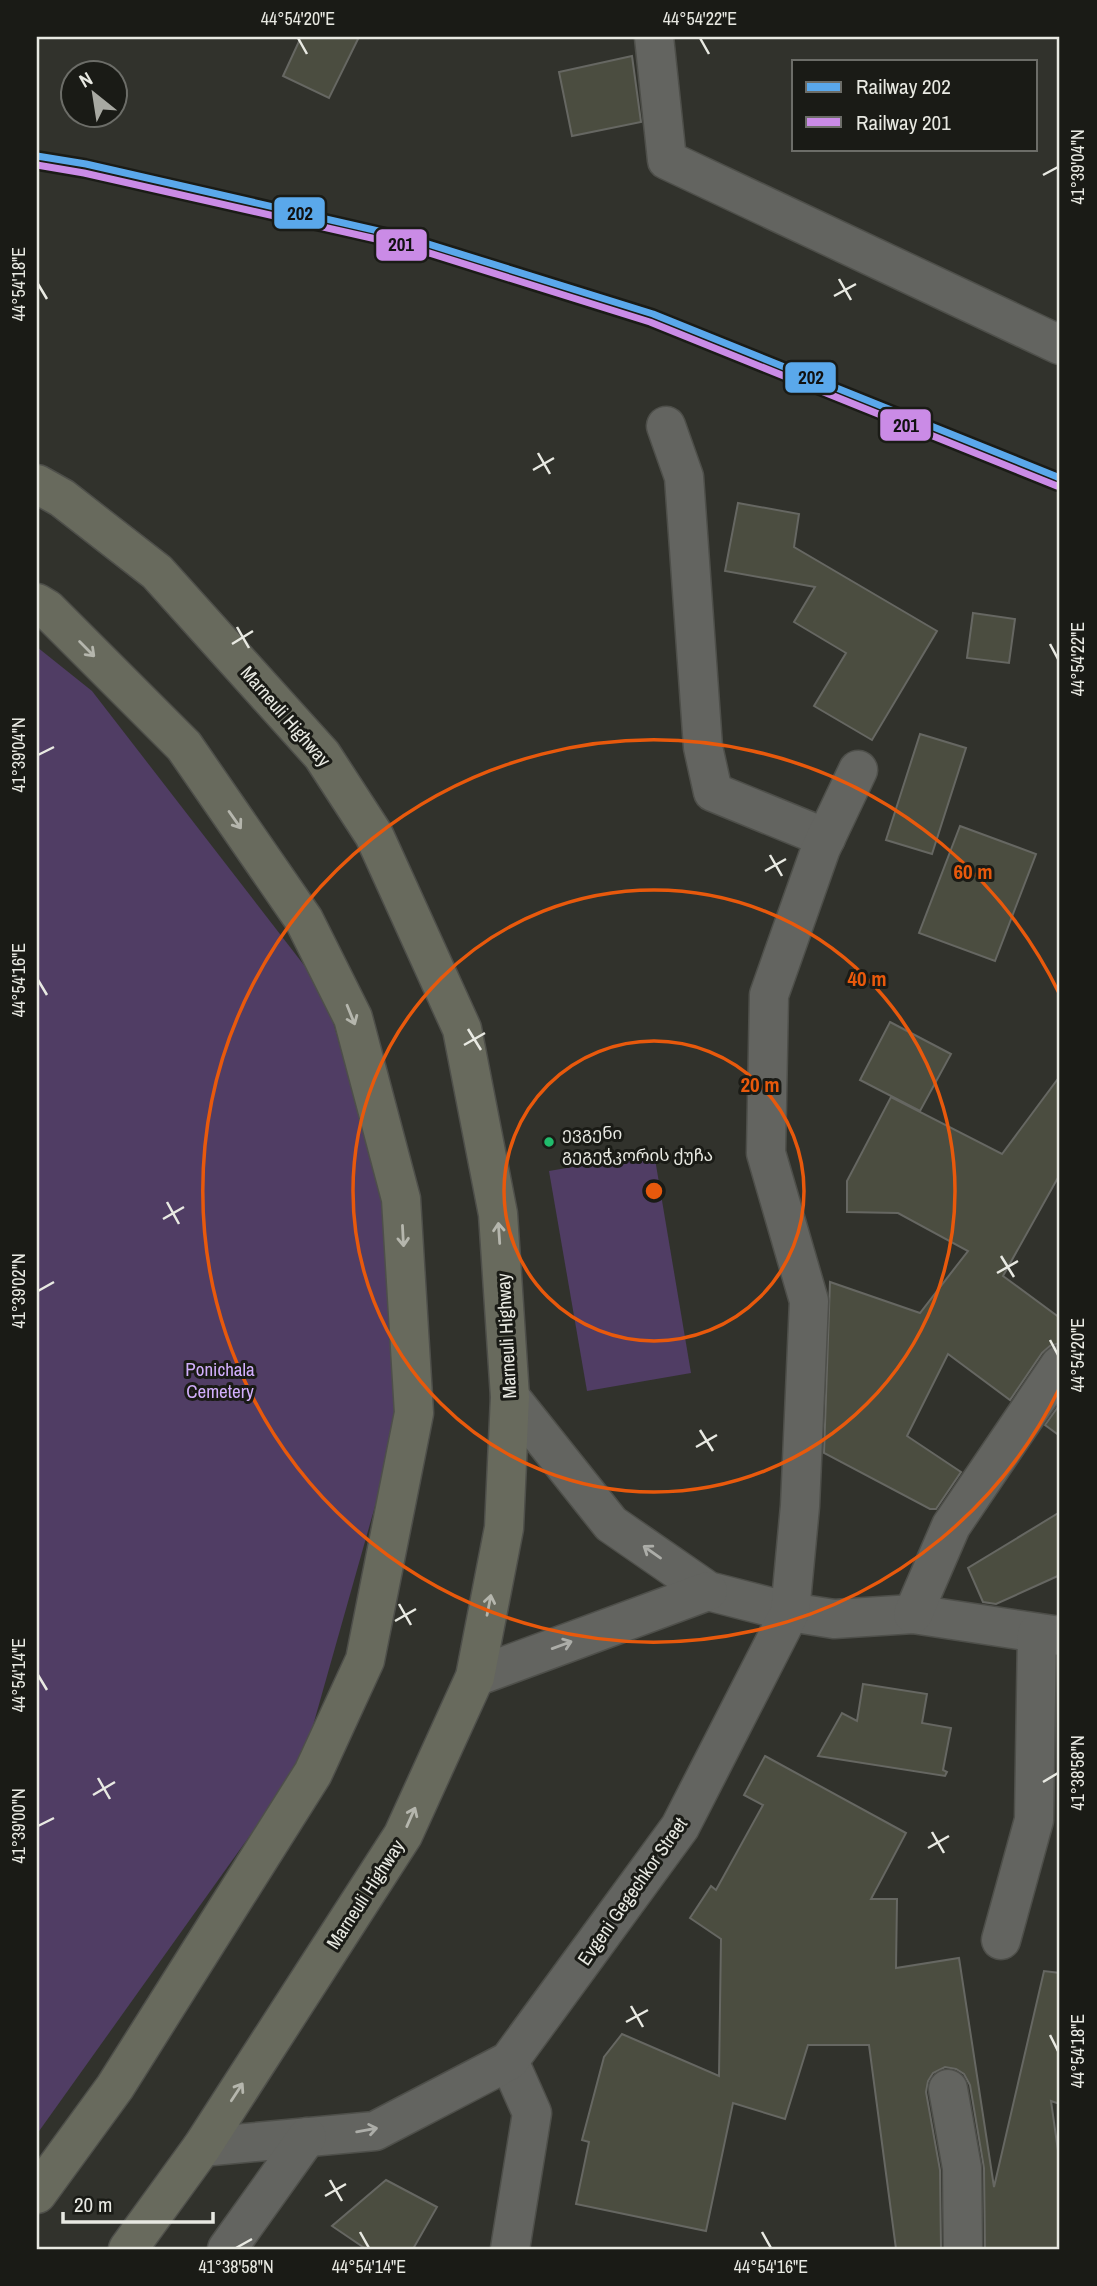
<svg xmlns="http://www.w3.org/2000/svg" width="1097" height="2286" font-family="'Archivo Narrow','Noto Sans Georgian',sans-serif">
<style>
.green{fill:#503d64}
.building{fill:#4b4d40;stroke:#666762;stroke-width:2}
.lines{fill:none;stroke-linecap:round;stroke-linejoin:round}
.minor-casing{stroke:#4e4f4a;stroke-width:41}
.highway-casing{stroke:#4e4f4a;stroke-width:41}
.minor{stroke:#636460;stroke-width:38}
.highway{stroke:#686a5d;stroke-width:38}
.rail-1-casing{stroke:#1a1b16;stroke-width:12}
.rail-2-casing{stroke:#1a1b16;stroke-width:12}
.rail-1{stroke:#5aa8eb;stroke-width:7}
.rail-2{stroke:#ca8be6;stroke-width:7}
.oneway{stroke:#b5b6ad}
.oneway2{stroke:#acada8}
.ticks{fill:none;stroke:#e8e9e2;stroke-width:2.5}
.ring{fill:none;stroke:#e8590c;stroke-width:3.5}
.bus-dot{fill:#20bc6c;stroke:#1a1b16;stroke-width:2.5}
.labels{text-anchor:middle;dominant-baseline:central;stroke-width:6;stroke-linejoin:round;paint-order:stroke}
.bus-label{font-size:17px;fill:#e8e9e2;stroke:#1a1b16;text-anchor:start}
.street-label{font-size:19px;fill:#e8e9e2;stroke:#1a1b16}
.park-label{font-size:19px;fill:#d2affc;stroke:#1a1b16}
.centre{fill:#e8590c;stroke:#1a1b16;stroke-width:3.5}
.ring-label{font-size:21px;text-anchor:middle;font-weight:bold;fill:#e8590c;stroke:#1a1b16;stroke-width:6;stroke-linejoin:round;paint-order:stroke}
.line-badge{stroke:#1a1b16;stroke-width:2.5}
.pale-badge-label{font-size:19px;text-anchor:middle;font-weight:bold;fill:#111}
.neatline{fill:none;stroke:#e8e9e2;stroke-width:2.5}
.ticks-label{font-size:18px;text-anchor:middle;fill:#e8e9e2}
</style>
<rect width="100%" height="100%" fill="#31322c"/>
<g class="green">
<polygon points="37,647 92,691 324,991 395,1236 405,1400 303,1761 37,2134"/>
<polygon points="654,1153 691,1373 587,1391 549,1171"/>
</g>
<g class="building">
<polygon points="301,37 359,37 329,98 283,76"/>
<polygon points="632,56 641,122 572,136 559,72"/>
<polygon points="738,503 799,514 794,547 937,631 872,740 814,706 846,653 794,622 815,587 725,571"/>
<polygon points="973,613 1015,619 1009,663 967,658"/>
<polygon points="920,734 966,748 932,854 886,840"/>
<polygon points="960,826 1036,854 995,961 919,933"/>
<polygon points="890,1022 951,1054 920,1111 860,1080"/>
<polygon points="1060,1076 1060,1174 1003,1276 1060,1318 1060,1343 1050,1346 1042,1353 1010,1400 948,1354 907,1436 961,1472 936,1509 930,1509 824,1453 830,1282 920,1313 968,1251 898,1213 847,1212 847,1181 891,1097 1002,1154"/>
<polygon points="1060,1404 1060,1436 1045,1425"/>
<polygon points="1060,1512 1060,1575 996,1604 983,1602 968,1568"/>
<polygon points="863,1684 927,1694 922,1723 951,1728 943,1770 947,1772 945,1776 818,1756 842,1713 857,1721"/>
<polygon points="765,1756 906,1833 871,1899 897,1899 896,1968 959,1958 994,2187 1044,1971 1060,1973 1060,2104 1051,2101 1060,2165 1060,2249 985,2249 984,2168 970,2085 964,2074 956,2069 945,2067 933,2073 928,2081 926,2092 940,2170 941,2249 896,2249 869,2045 808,2045 785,2119 733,2103 706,2231 576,2204 589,2142 582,2140 604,2057 622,2034 719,2076 721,1939 690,1918 711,1886 716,1890 763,1805 744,1795"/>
<polygon points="386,2180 437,2207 413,2249 366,2249 332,2226"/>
</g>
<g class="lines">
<g class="minor-casing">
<g id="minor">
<polyline points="654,37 667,160 1060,345"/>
<polyline points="666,426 684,477 703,747 713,792 826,838"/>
<polyline points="510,1397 611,1524 708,1591 790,1612 834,1619 913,1614 1060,1636"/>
<polyline points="913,1614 951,1526 1060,1365"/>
<polyline points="475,1677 708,1591"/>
<polyline points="1001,1940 1034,1820 1037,1633"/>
<polyline points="509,2061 532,2113 510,2249"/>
<polyline points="948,2089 962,2168 963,2249"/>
<polyline points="202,2147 375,2131 509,2061 680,1827 790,1612 800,1506 809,1301 766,1153 769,995 821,848 858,770"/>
<polyline points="227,2249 307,2137"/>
</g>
</g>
<g class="highway-casing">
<g id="highway">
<polyline points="37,484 62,498 157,572 322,755 374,835 462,1029 498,1214 510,1397 504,1528 475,1677 403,1835 202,2147 128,2249"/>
<polyline points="37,603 47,609 184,746 304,920 353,1018 401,1199 414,1413 365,1660 313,1773 115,2087 37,2194"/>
</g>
</g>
<use href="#minor" class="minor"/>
<use href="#highway" class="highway"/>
<g class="rail-1-casing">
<polyline id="rail-1" points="37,156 86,164 409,238 653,314 1060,478"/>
</g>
<g class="rail-2-casing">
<polyline id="rail-2" points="37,165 84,173 407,246 650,322 1057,486"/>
</g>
<use href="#rail-1" class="rail-1"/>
<use href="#rail-2" class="rail-2"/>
</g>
<defs><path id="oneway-shaft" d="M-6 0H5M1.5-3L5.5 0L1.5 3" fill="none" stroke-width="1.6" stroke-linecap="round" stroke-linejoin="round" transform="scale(1.75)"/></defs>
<g class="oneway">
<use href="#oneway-shaft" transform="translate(87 649) rotate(45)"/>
<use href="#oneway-shaft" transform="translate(235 820) rotate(55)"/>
<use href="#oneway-shaft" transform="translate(351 1015) rotate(68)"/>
<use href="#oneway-shaft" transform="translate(499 1233) rotate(-94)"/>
<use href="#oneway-shaft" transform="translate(403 1236) rotate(87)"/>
<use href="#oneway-shaft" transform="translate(489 1605) rotate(-79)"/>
<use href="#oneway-shaft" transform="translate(411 1817) rotate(-66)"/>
<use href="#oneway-shaft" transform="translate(237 2092) rotate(-57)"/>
</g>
<g class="oneway2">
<use href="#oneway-shaft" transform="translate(652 1552) rotate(-145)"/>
<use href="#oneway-shaft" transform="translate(562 1645) rotate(-20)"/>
<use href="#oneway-shaft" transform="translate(367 2130) rotate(-10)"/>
</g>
<path class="ticks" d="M298,38L307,54M700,38L709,54M1043,175L1058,167M839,279L851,300M38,284L47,299M834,296L856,284M538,453L550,474M533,470L554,458M237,627L249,648M232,644L253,631M1050,644L1058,659M38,755L54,747M770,855L782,876M765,871L786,859M38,980L47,995M468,1029L481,1050M464,1045L485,1033M167,1202L179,1224M163,1219L184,1207M1001,1256L1014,1277M997,1273L1018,1261M38,1291L54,1282M1050,1340L1058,1355M700,1430L713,1451M696,1447L717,1435M399,1604L411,1625M395,1621L416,1609M38,1675L47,1690M98,1778L110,1799M1043,1782L1058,1773M93,1795L115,1782M38,1826L54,1818M932,1832L944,1853M928,1848L949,1836M631,2006L643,2027M626,2022L648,2010M1050,2035L1058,2051M330,2180L342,2201M325,2196L346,2184M360,2232L369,2248M762,2232L771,2248M236,2248L252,2239"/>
<g class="ring">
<circle cx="654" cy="1191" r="150"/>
<circle cx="654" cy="1191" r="301"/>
<path d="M1059 1389A451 451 0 1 1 1059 993"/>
</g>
<circle class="bus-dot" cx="549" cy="1142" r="6"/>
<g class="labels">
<g class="bus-label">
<text x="562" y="1132">ევგენი<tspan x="562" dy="22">გეგეჭკორის ქუჩა</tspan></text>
</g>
<g class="street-label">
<text transform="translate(286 716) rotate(49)">Marneuli Highway</text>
<text transform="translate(506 1336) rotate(-93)">Marneuli Highway</text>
<text transform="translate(632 1891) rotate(-55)">Evgeni Gegechkor Street</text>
<text transform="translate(365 1894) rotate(-57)">Marneuli Highway</text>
</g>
<g class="park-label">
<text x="220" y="1369">Ponichala<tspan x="220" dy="22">Cemetery</tspan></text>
</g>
</g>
<circle cx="654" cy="1191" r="10" class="centre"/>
<g class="ring-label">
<text x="973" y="879">60 m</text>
<text x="867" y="986">40 m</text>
<text x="760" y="1092">20 m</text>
</g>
<g class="line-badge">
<rect x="273" y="196" width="53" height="34" rx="7" fill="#5aa8eb"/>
<rect x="375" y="228" width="53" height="34" rx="7" fill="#ca8be6"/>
<rect x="784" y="361" width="53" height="33" rx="7" fill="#5aa8eb"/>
<rect x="879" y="408" width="53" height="34" rx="7" fill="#ca8be6"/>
</g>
<g class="pale-badge-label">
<text x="300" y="220">202</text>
<text x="401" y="251">201</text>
<text x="811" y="384">202</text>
<text x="906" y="432">201</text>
</g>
<rect width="1097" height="2286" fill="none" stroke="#1a1b16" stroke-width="77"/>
<rect x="792" y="60" width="245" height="91" fill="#1a1b16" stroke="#6c6d68" stroke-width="2"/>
<rect x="806" y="82" width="35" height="10" fill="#5aa8eb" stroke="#6c6d68" stroke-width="2"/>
<text x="856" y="94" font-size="21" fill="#e8e9e2">Railway 202</text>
<rect x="806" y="117" width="35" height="10" fill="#ca8be6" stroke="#6c6d68" stroke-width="2"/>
<text x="856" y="130" font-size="21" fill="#e8e9e2">Railway 201</text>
<g transform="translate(94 94) rotate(330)"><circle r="33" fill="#1a1b16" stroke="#6c6d68" stroke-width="2"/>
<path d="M0-5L12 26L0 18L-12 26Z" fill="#a8a9a2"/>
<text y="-10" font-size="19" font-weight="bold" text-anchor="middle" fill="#e8e9e2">N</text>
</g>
<path d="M63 2212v10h150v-10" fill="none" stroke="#e8e9e2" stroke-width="3.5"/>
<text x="74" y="2212" font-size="21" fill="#e8e9e2" stroke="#1a1b16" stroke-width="5" paint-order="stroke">20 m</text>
<rect x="38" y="38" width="1020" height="2210" class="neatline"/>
<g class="ticks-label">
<text x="298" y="25">44°54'20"E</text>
<text x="700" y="25">44°54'22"E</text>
<text transform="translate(1078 167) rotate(-90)" y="6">41°39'04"N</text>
<text transform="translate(19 284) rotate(-90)" y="6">44°54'18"E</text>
<text transform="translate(1078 659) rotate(-90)" y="6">44°54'22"E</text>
<text transform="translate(19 755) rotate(-90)" y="6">41°39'04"N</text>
<text transform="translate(19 980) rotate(-90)" y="6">44°54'16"E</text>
<text transform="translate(19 1291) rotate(-90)" y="6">41°39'02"N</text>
<text transform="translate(1078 1355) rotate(-90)" y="6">44°54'20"E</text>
<text transform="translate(19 1675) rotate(-90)" y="6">44°54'14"E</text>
<text transform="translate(1078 1773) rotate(-90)" y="6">41°38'58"N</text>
<text transform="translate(19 1826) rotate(-90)" y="6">41°39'00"N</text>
<text transform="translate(1078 2051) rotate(-90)" y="6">44°54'18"E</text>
<text x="236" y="2273">41°38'58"N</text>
<text x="369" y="2273">44°54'14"E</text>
<text x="771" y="2273">44°54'16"E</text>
</g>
</svg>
